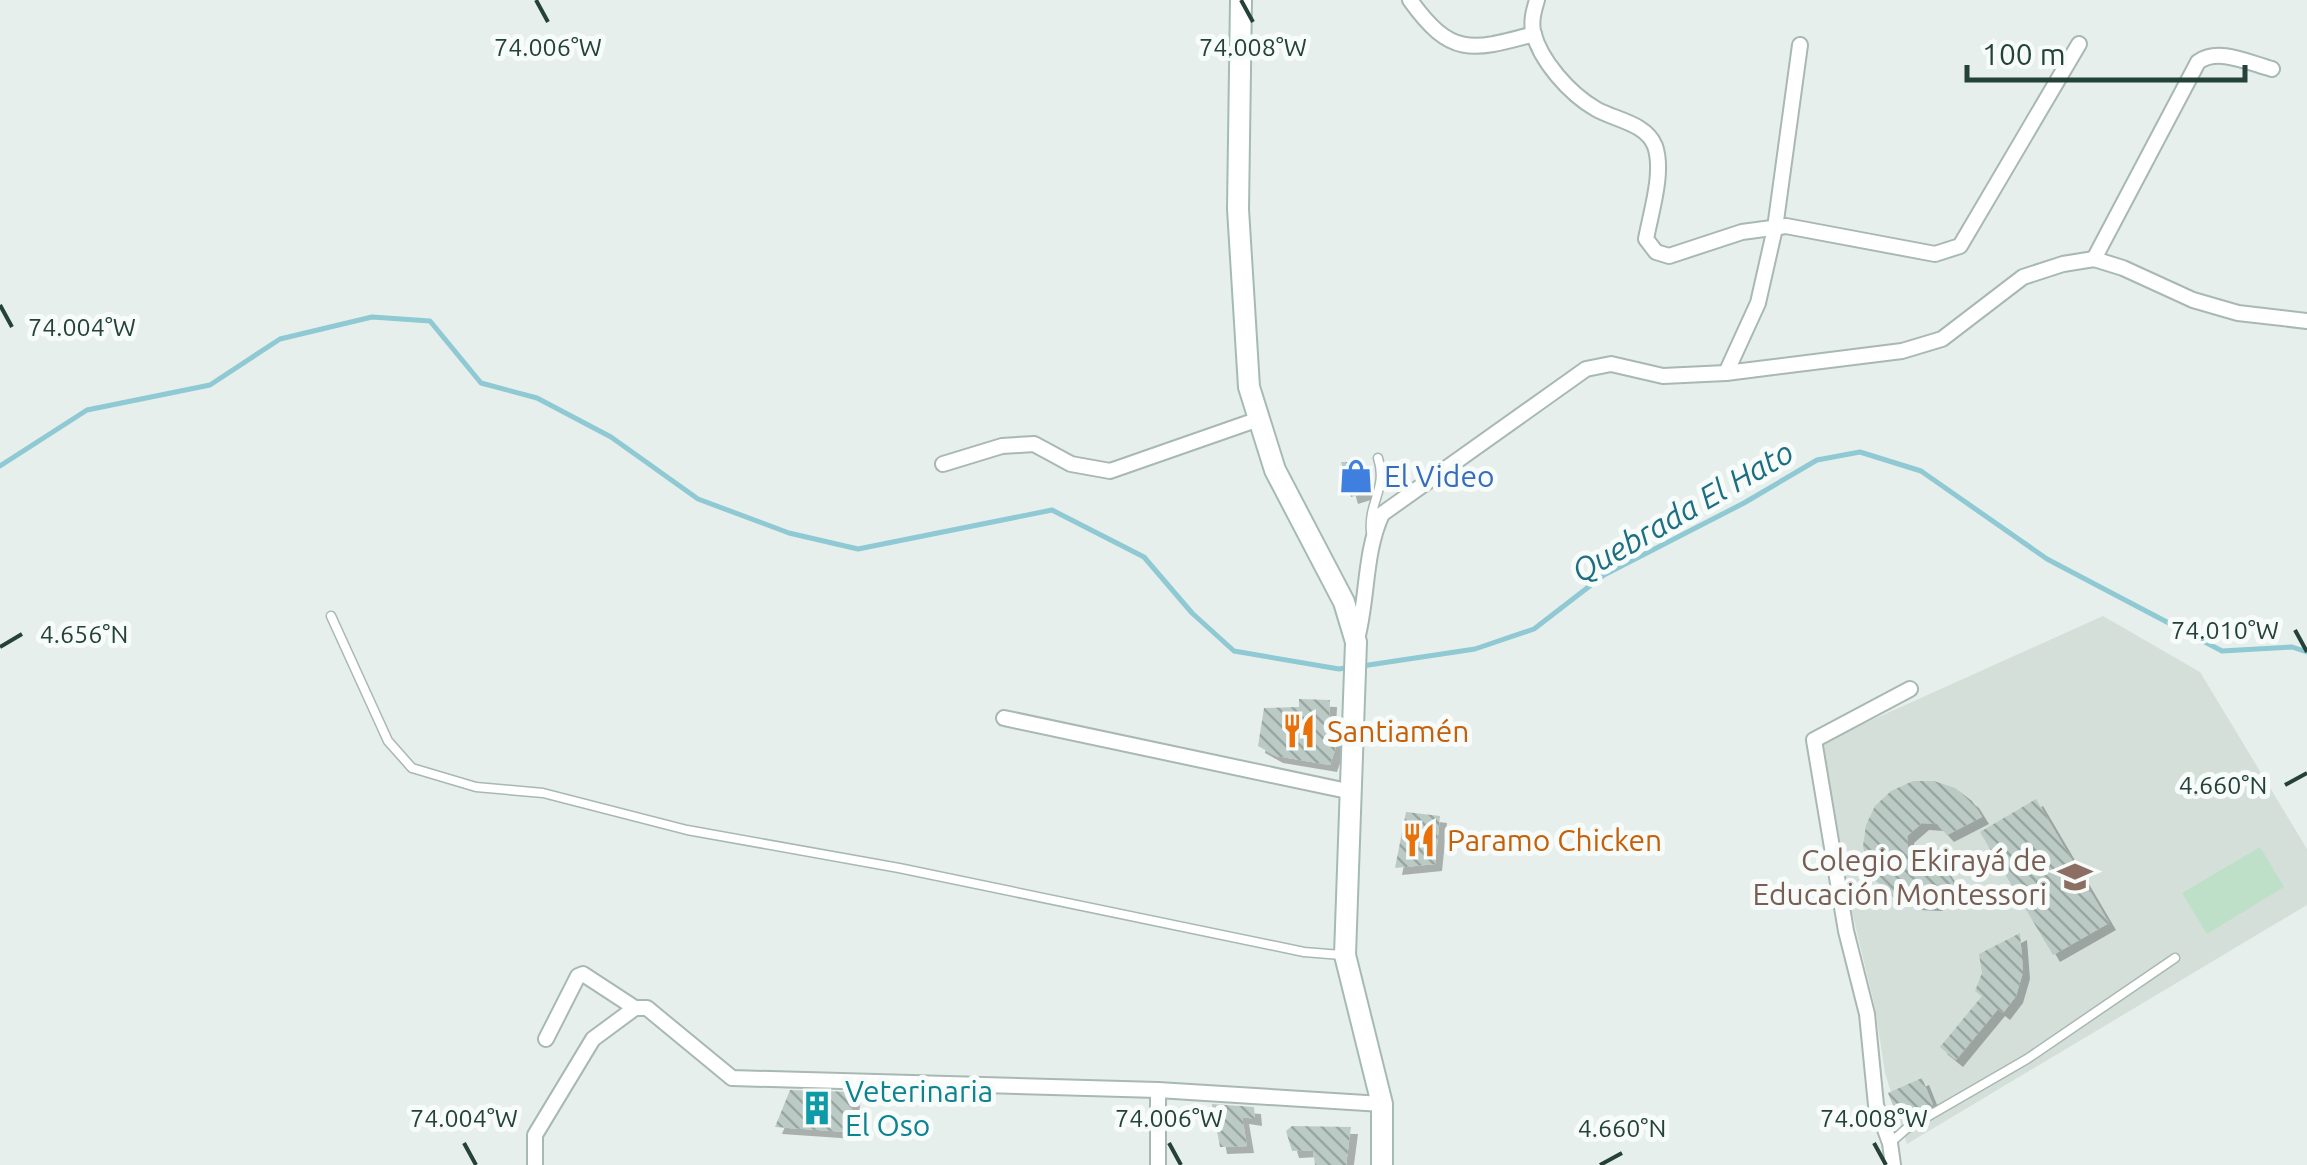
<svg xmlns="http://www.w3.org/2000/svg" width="2307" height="1165" font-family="Ubuntu,sans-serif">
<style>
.built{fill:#d4dfda}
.pitch{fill:#bfe0c8}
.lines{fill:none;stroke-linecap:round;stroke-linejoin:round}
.stream{stroke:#8ec9d4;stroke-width:5}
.building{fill:url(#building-back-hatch);filter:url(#shadow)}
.lane-casing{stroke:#a8b8b2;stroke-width:11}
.street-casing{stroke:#a8b8b2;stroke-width:18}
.secondary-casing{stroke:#a4bbb3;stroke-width:24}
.lane{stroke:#fff;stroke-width:8}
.street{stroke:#fff;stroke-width:14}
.secondary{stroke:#fff;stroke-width:20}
.ticks{fill:none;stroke:#24423a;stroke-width:4}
.labels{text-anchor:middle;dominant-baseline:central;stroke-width:10;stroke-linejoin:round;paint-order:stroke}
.shop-label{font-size:30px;fill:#366cbe;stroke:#f7fbf9;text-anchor:start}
.food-label{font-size:30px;fill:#c56008;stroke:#f7fbf9;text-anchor:start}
.education-label{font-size:30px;fill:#785e54;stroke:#f7fbf9;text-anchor:end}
.culture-label{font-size:30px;fill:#0d838f;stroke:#f7fbf9;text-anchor:start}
.water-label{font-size:32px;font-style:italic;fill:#1c6f80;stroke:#f7fbf9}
.ticks-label{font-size:25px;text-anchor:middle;fill:#24423a;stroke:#f7fbf9;stroke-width:10;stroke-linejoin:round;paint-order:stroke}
</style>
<defs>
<pattern id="building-back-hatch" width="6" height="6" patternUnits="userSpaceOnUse" patternTransform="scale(2.5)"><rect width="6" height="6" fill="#bbcac4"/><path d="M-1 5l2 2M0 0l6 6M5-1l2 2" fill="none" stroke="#98a6a0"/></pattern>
<filter id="shadow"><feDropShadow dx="7" dy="7" stdDeviation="0" flood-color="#0004"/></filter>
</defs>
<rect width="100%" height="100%" fill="#e6efeb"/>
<polygon class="built" points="2103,616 2200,672 2307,849 2307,905 1907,1144 1885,1073 1875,1007 1812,747"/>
<polygon class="pitch" points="2260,847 2284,887 2207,934 2182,893"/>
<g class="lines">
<g class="stream">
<polyline points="0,466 87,410 210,385 280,339 372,317 430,321 481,383 537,398 611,437 698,499 789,533 858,549 1052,510 1144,557 1192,613 1234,651 1339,669 1351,667"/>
<polyline points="1362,666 1475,649 1534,629 1604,575 1744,503 1817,460 1860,452 1921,471 2047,559 2222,651 2292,647 2307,652"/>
</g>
</g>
<g class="building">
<polygon points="1341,462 1361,462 1370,491 1351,497"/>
<polygon points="1299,699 1330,700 1329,721 1337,721 1338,741 1330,765 1276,756 1258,746 1264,708 1299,707"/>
<polygon points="1913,781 1934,781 1955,788 1972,801 1982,817 1947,835 1937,824 1922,823 1907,836 1909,857 1921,865 1940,862 1960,894 1934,904 1913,903 1892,895 1876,881 1866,862 1863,846 1866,825 1875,806 1891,791"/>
<polygon points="2036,799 2109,923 2053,955 1980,832"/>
<polygon points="1406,812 1440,816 1435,864 1395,868"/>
<polygon points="2020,933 2023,972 2016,996 2003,1013 1998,1009 1956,1060 1940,1047 1982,996 1975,991 1982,973 1979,954"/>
<polygon points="1922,1078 1933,1105 1899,1120 1888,1093"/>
<polygon points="790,1090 854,1092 848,1132 775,1127"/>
<polygon points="1212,1104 1254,1107 1255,1119 1242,1117 1247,1146 1220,1147"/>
<polygon points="1292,1126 1351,1127 1346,1165 1315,1165 1313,1150 1292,1151 1286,1131"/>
</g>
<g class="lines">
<g class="lane-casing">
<g id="lane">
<path d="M1371,532C1368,502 1388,488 1378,458"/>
<polyline points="331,616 388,741 412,768 476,787 543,793 687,830 899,868 1304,952 1341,955"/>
<polyline points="1890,1143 1906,1129 2027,1059 2175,958"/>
</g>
</g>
<g class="street-casing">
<g id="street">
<path d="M1410,0C1451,57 1471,51 1534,34"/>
<path d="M1537,0C1534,10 1531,20 1533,31C1540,61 1570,94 1596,109C1615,120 1646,123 1655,146C1664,172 1651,212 1646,239L1656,252L1669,256L1742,232L1786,226L1935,254L1960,246L2079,44"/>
<path d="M2094,259L2198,62C2218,47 2249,63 2272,69"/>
<polyline points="1726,373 1758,303 1775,228 1800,45"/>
<polyline points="943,464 1002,446 1034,444 1071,464 1110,471 1259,419"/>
<path d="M1357,639C1368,598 1364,553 1382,514L1586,369L1611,364L1663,376L1726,373L1902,351L1942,339L2023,277L2063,264L2094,259L2123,268L2193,300L2238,313L2307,321"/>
<polyline points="1004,718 1352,792"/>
<polyline points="546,1039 578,976 583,974 635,1008"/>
<polyline points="1158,1090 1158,1165"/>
<polyline points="535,1165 535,1135 593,1039 635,1008 647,1008 732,1078 1158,1090 1382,1104"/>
<polyline points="1893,1165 1890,1143 1876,1105 1867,1014 1846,931 1814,740 1910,689"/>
</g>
</g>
<g class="secondary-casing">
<polyline id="secondary" points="1241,0 1238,209 1249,387 1275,470 1344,602 1356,642 1345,955 1382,1104 1382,1165"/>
</g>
<use href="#lane" class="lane"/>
<use href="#street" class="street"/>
<use href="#secondary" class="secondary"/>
</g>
<path class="ticks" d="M536,0L548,22M1241,0L1253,22M0,305L12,327M2295,630L2307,652M0,647L22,634M2285,785L2307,773M464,1143L476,1165M1169,1143L1181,1165M1874,1143L1886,1165M1600,1165L1622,1153"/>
<defs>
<g id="shop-bare" transform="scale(2.7)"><path d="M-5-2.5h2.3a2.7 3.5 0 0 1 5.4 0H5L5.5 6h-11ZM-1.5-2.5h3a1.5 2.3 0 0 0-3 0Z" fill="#3f7fe0" stroke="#f7fbf9" stroke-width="2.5" paint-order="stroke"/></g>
<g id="restaurant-bare" transform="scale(2.7)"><path d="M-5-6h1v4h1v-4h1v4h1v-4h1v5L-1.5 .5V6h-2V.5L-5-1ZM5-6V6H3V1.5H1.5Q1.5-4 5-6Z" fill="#e8710a" stroke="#f7fbf9" stroke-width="2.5" paint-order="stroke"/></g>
<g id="school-bare" transform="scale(2.7)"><path d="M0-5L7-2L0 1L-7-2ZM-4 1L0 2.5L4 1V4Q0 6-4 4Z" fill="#8d6e63" stroke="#f7fbf9" stroke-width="2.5" paint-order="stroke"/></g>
<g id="building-bare" transform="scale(2.7)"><path d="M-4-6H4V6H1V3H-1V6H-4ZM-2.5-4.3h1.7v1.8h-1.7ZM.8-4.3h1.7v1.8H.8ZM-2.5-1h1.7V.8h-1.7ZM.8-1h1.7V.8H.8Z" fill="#0f9aa8" stroke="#f7fbf9" stroke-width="2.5" paint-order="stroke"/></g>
</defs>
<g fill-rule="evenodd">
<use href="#shop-bare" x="1356" y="476"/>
<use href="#restaurant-bare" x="1299" y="731"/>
<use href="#restaurant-bare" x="1419" y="840"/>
<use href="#school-bare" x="2075" y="877"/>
<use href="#building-bare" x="817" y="1108"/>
</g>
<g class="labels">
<g class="shop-label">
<text x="1384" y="476">El Video</text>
</g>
<g class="food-label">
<text x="1327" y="731">Santiamén</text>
<text x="1447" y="840">Paramo Chicken</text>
</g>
<g class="education-label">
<text x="2047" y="860">Colegio Ekirayá de<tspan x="2047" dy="34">Educación Montessori</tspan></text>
</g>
<g class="culture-label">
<text x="845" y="1091">Veterinaria<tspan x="845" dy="34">El Oso</tspan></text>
</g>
<g class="water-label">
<text transform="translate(1682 511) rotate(-30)">Quebrada El Hato</text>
</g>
</g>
<g class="ticks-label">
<text x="548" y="56">74.006°W</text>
<text x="1253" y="56">74.008°W</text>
<text x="82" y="336">74.004°W</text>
<text x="2225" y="639">74.010°W</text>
<text x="84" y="643">4.656°N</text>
<text x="2223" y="794">4.660°N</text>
<text x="464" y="1127">74.004°W</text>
<text x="1169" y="1127">74.006°W</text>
<text x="1874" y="1127">74.008°W</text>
<text x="1622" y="1137">4.660°N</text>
</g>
<path d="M1967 65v15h278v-15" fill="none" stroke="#24423a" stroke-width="5"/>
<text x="1982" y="65" font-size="30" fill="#24423a" stroke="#f7fbf9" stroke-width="8" paint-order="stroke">100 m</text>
</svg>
